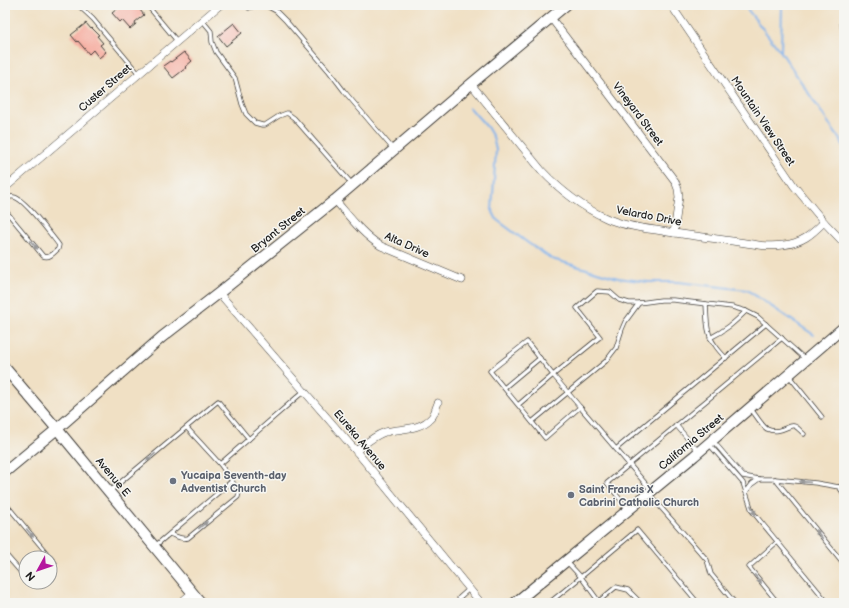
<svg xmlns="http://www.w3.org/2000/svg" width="849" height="608" font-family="'Balsamiq Sans',sans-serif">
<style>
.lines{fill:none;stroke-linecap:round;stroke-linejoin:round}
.stream{stroke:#7fb2ec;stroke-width:2}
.building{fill:#f6ac9f}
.lane-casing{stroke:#3c3935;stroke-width:5}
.street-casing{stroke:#3c3935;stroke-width:8}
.secondary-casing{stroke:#3c3935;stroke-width:12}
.lane{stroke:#fff;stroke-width:3.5}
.street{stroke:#fff;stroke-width:7}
.secondary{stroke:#fff;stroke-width:10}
.oneway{fill:#999}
.worship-dot{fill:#6b7280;stroke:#f6f6f2;stroke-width:1.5}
.labels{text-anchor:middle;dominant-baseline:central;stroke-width:3;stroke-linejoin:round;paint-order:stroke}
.street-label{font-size:11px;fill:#1c1c1c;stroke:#f6f6f2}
.worship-label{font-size:11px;font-weight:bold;fill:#5b616d;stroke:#f6f6f2;text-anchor:start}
</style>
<rect width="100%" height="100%" fill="#f6f6f2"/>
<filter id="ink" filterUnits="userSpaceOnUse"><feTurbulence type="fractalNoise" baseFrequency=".025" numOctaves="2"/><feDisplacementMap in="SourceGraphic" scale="8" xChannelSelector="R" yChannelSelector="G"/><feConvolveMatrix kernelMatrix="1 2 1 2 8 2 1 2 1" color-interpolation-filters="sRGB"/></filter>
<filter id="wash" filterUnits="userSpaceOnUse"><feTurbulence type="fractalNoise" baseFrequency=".012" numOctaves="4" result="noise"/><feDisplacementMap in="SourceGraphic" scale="16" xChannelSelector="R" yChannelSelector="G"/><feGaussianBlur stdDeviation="0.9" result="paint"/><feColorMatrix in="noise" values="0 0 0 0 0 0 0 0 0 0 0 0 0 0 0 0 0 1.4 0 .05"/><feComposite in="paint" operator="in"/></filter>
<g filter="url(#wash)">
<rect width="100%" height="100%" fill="#f0e0c4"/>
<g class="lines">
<g class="stream">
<polyline points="744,5 781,52 844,146"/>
<polyline points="781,52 782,5"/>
<polyline points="470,108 487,127 493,137 496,150 492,210 497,220 528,243 552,259 618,278 648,282 678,282 747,290 814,335"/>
<polyline points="842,356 844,358"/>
</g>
</g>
<g id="blocks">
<g class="building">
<polygon points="122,5 136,5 144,15 135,22 136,24 130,29 122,20 120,22 112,13"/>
<polygon points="86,23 91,29 92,28 99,35 97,36 103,43 100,45 106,52 99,58 93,50 89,54 78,41 77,42 71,35"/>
<polygon points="234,23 242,33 226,46 218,36"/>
<polygon points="184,52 192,61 185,67 186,68 173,78 163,66 170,61 171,62"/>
</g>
</g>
</g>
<g filter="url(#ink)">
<use href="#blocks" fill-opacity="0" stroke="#3c3935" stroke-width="1"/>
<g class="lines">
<g class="lane-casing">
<g id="lane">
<polyline points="78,5 93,19 139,74"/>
<polyline points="147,5 177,41"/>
<polyline points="265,5 276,11 286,21 328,70 344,91 393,149"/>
<polyline points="249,8 257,5"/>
<polyline points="202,20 211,31 212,42 216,52 235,78 242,104 246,114 255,123 262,125 265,125 279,116 287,113 294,118 352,184"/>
<path d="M5,199C8,198 10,196 14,197C25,199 51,235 59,245L58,249C54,253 49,259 43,256L5,210"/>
<path d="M706,304C707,318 706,334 715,345C718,350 722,354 726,358"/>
<path d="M710,338C726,330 734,323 746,311"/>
<polyline points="789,376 822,417"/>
<polyline points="504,388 540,358"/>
<polyline points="518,405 553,375 580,407 545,438 490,371 527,342 553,375 600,337 577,308 597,291 610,292 619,300 629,303 639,303 661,300 673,300 732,307 746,311 758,317 805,359"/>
<polyline points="580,407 651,490"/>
<path d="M751,409C755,414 762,426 767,429C780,435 789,424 794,426C798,427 801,432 804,434"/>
<polyline points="532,422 606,361 616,348 622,329 625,322 639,303"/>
<polyline points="676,425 698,451"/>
<polyline points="187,428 220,464"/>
<polyline points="714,442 743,476 759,479 775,479 816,483 839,487 844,486"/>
<polyline points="709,444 743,483 752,511 828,603"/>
<polyline points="616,449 766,324"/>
<polyline points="775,479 844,564"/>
<polyline points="839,487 844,494"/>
<polyline points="110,491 218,401 249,439"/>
<polyline points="746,492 752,484 759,479"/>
<polyline points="649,494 707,560 711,574 735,603"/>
<polyline points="5,503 55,563 50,568"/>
<polyline points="628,509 607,483 782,338"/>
<path d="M170,534C176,536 181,540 188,538L238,497L239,492L232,481"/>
<polyline points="777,542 749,567 778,603"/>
<polyline points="155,546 232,481 220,464 304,391"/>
<polyline points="5,554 26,578"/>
<polyline points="29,582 31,583 32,582"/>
<polyline points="599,601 616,587 628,590 641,603"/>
<polyline points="463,603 459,598 469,589"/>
<polyline points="549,603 581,577 567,562"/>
<polyline points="600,603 581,577 637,530 698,603"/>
<polyline points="841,603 844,601"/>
</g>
</g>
<g class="street-casing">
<g id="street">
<polyline points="671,5 794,186 824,222 844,243"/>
<polyline points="843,5 844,30"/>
<polyline points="551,18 675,181 678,189 679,197 674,233"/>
<path d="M471,84L542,171C560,190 582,207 606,218C621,225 640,228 656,230C679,234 702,237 725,240C744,242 763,248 783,245C802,243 811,235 824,222"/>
<polyline points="5,188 220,5"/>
<path d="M335,200C349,216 362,234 381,246L462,280"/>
<polyline points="219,293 356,451 481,603"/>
<path d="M356,451C365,444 373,436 385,432C400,428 420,431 432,417C435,413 436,407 438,403"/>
<polyline points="180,603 192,593"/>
</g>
</g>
<g class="secondary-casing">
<g id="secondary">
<polyline points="5,368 57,429 201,603"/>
<polyline points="5,472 57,429 162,337 219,293 335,200 471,84 566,5"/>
<polyline points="515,603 694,456 844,327"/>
</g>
</g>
<use href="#lane" class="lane"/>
<use href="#street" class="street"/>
<use href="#secondary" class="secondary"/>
</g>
<defs><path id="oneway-solid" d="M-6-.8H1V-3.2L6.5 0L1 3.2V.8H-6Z"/></defs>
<g class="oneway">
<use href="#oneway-solid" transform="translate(34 245) rotate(50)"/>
<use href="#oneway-solid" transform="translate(151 457) rotate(140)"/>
<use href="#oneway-solid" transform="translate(805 482) rotate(-175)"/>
<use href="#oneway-solid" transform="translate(753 510) rotate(64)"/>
<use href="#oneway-solid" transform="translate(203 525) rotate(-39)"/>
<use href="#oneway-solid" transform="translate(30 533) rotate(50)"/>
<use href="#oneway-solid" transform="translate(819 534) rotate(-129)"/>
<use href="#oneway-solid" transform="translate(758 579) rotate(51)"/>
</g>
</g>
<g class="worship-dot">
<circle cx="173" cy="481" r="4"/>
<circle cx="571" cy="495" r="4"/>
</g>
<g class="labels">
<g class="street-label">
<text transform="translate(105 88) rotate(-41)">Custer Street</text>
<text transform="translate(638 114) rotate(53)">Vineyard Street</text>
<text transform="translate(763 121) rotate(56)">Mountain View Street</text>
<text transform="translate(649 216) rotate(11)">Velardo Drive</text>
<text transform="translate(278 230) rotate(-39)">Bryant Street</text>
<text transform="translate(407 245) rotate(24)">Alta Drive</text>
<text transform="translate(360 440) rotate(50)">Eureka Avenue</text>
<text transform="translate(691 442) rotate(-40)">California Street</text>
<text transform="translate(113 477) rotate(50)">Avenue E</text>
</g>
<g class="worship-label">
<text x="181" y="475">Yucaipa Seventh-day<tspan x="181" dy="13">Adventist Church</tspan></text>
<text x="579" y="489">Saint Francis X<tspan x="579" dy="13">Cabrini Catholic Church</tspan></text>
</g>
</g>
<rect width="849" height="608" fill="none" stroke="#f6f6f2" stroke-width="20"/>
<g transform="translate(38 570) rotate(230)"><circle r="19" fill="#f6f6f2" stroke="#9f9f9c"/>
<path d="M0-3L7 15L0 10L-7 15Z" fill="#b5179e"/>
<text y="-6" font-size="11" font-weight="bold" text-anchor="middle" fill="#1c1c1c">N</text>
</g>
</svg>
